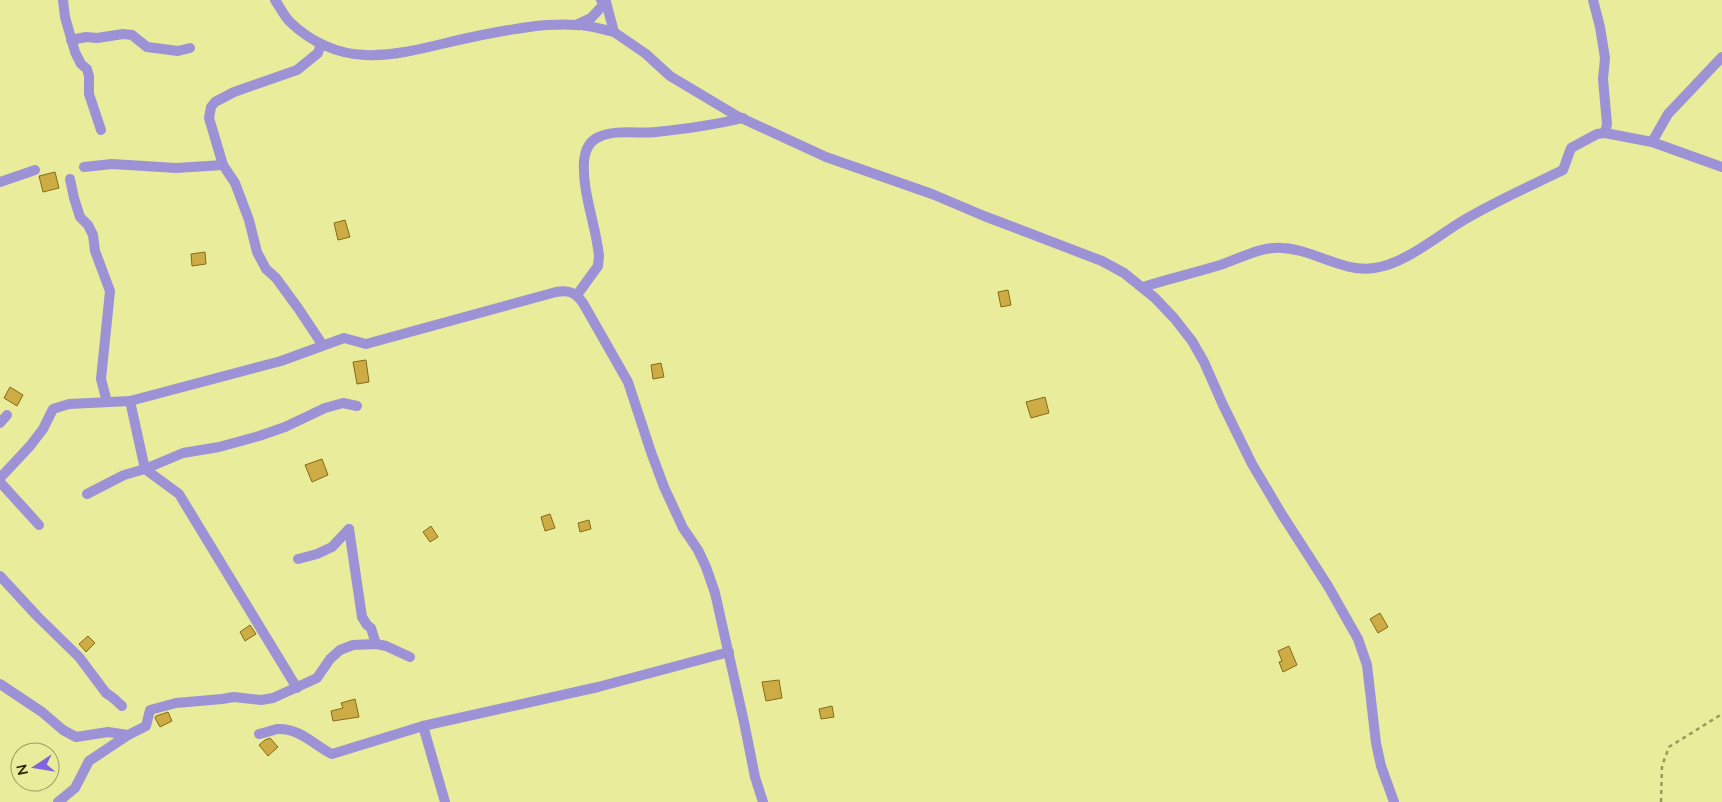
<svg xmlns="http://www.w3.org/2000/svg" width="1722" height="802" font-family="Lato,sans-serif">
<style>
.building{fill:#ceac45;stroke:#856c18}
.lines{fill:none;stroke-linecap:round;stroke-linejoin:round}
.path{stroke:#989a5d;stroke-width:2.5;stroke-dasharray:4 4;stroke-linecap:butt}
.street{stroke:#9d92d6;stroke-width:10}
</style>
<rect width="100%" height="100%" fill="#e8ec9b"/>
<g class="building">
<polygon points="55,172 59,188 43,192 39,176"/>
<polygon points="345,220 350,237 338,240 334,223"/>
<polygon points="205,252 206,264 192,266 191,254"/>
<polygon points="1008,290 1011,305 1001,307 998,292"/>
<polygon points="366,360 369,382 357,384 353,362"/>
<polygon points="661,363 664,377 653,379 651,365"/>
<polygon points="10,387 23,395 17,406 4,398"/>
<polygon points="1045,397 1049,413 1031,418 1026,402"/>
<polygon points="322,459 328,475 312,482 305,465"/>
<polygon points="550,514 555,528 545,531 541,517"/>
<polygon points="589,520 591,529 580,532 578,523"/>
<polygon points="431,526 438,537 430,542 423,532"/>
<polygon points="1380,613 1388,627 1378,633 1370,619"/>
<polygon points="250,625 256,634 245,641 240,632"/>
<polygon points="88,636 95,643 86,652 79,644"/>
<polygon points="1289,646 1297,665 1283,672 1279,662 1282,661 1278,651"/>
<polygon points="779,680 782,698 766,701 762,682"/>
<polygon points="355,699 359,717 333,721 331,711 343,708 341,703"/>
<polygon points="832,706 834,717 821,719 819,709"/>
<polygon points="168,712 172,721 160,727 155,718 156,716"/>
<polygon points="270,738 278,747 268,756 259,745 265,740"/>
</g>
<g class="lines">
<polyline class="path" points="1661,802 1662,766 1669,747 1722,714"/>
<g class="street">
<polyline points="63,0 65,17 75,52 81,64 87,69 89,76 89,94 101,130"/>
<path d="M275,0C280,7 284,16 290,22C350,79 413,48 482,35C513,29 545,23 576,25C589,25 602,29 614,32"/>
<polyline points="601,0 606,2 614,32 646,54 670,76 737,116 826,157 932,194 984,216 1102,261 1124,273 1155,298 1174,318 1192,341 1204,362 1223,405 1252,464 1281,513 1328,586 1358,639 1367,665 1376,743 1381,766 1394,802"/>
<polyline points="1593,0 1600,27 1605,58 1603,79 1607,124 1605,133"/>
<polyline points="578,24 591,18 606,2"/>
<polyline points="71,40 86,37 97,38 123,34 132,35 147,47 178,51 190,48"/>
<polyline points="321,44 318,53 297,70 234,92 215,102 211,107 209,118 223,165 235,183 249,220 257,252 266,269 276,278 298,308 322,344"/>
<polyline points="1652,142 1668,114 1722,57"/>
<polyline points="84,167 112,164 176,168 223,165"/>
<polyline points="70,179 74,198 80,217 88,225 93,235 95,251 110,291 101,379 107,402"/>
<polyline points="0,182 35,170"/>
<path d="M1143,287C1168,279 1194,273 1220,265C1239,259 1261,246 1282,248C1313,249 1343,273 1374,268C1405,264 1437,236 1464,220C1496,201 1530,186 1563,170L1571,148L1597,134L1605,133L1652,142L1722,167"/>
<path d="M577,295L598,266L599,256C596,225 582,193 584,161C585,151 589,141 599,137C615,129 638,134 656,132C685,129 714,125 743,118"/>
<polyline points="130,401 145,469 179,494 297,688"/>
<polyline points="0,423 7,415"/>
<path d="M0,478L30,446L43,429L53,409L69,404L130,401L281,361L344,338L366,344L556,292C569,290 575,292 583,303L628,382L651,452L664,487L683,528L698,550L706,567L715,593L744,722L755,777L763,802"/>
<polyline points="0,482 39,525"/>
<polyline points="87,494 124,475 145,469 183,453 219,447 259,436 285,427 325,408 343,403 357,406"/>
<polyline points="349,529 362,617 367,625 371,628 376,644"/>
<polyline points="298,559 317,554 332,547 349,529"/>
<polyline points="0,576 38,617 79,657 106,693 112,697 122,706"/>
<polyline points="0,684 42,712 63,730 76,737 108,732 128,735"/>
<path d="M259,734C265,733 272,730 278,729C300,728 315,746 332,754L423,726"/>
<polyline points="58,802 75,788 89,761 128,735 146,726 150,710 176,703 222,699 234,697 261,700 273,698 317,678 330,659 340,650 353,645 376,644 386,646 410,657"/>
<polyline points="445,802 423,726 598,687 729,652"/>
</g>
</g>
<g transform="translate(35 767) rotate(258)"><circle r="24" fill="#e8ec9b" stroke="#9a9d5f"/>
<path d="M0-4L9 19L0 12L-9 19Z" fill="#8063de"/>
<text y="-8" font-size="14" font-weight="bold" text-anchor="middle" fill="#252604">N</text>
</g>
</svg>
